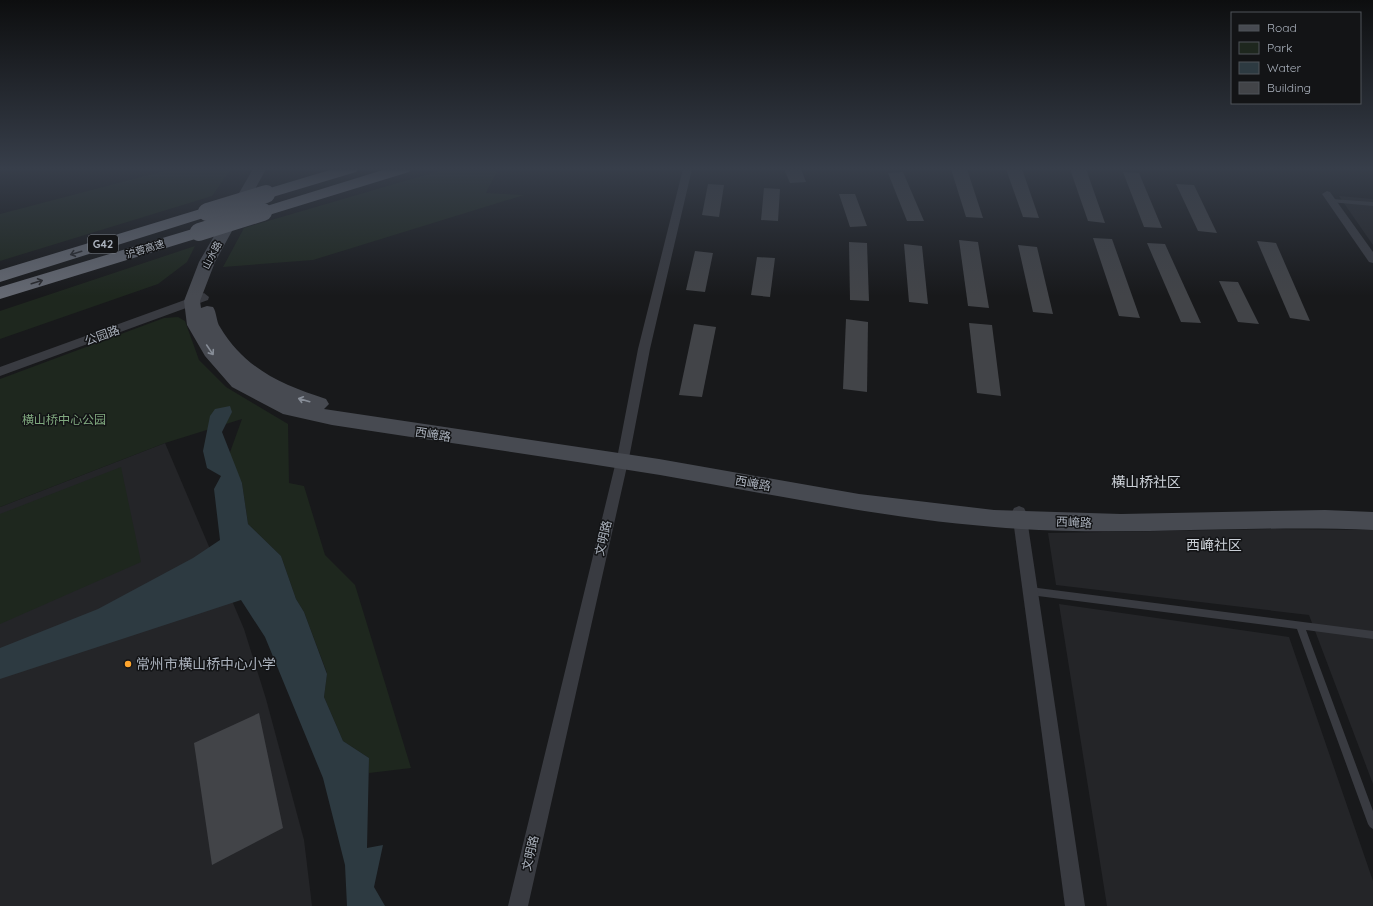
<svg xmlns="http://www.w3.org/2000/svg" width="1373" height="906" font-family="Quicksand,'Noto Sans SC',sans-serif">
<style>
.built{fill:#242528}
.green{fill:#1e271e}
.water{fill:#2d3a41}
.building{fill:#424448}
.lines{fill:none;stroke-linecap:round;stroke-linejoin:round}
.lane{fill:#393b41;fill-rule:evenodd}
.street{fill:#393b41;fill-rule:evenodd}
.secondary{fill:#474a51;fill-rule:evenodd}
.highway{fill:#656972;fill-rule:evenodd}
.highway-bridge{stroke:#656972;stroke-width:18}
.oneway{stroke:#28292d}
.oneway2{stroke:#878d97}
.poi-dot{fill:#ffa52d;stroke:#131416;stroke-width:1.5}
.labels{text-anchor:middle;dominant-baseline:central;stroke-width:3;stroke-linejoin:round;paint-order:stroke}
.far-street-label{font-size:10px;fill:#aab1bc;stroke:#131416}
.shield{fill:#131416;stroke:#7d828a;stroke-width:1}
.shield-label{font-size:11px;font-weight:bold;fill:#aab1bc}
.street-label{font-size:12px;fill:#aab1bc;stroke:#131416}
.park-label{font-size:12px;fill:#80a97f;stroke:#131416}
.quarter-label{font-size:14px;fill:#cbd0d7;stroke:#131416}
.near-poi-label{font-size:14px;fill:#aab1bc;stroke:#131416;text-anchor:start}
</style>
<rect width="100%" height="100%" fill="#18191b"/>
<g class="built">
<polygon points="1339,196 1373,199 1373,245"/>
<polygon points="165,443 244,629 266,699 304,840 312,906 0,906 0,507"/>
<polygon points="1276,529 1373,530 1373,784 1309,615 1056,585 1048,533"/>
<polygon points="1059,604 1289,637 1373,881 1373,906 1107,906"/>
</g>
<g class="green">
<polygon points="172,169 231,169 212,196 0,261 0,214"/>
<polygon points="446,169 498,169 486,193 524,195 313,260 223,267 244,228"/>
<polygon points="195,246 187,262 158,284 0,339 0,311"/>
<polygon points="178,317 185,321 199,360 226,387 288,424 289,483 304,486 325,555 355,585 411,768 369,773 369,758 343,741 324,697 327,673 304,612 296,599 281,556 248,524 242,483 229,455 242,419 165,443 0,507 0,379 164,318"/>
<polygon points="121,467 141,562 0,624 0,514"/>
</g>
<polygon class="water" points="230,406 232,412 222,432 242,483 248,524 281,556 296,599 304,612 327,674 324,697 343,741 369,758 367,848 383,845 374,887 385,906 347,906 345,865 323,778 265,637 241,600 0,679 0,648 98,609 193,558 220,540 214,489 221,476 207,468 203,451 210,416 215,409"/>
<g class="building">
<polygon points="784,169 801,169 806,182 790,183"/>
<polygon points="951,169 967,169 983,218 966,217"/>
<polygon points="1006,169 1022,169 1039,218 1023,217"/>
<polygon points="1070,169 1086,169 1105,223 1088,221"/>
<polygon points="903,172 924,221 907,221 888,173"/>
<polygon points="1123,172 1139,173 1162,228 1144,227"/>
<polygon points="708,184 724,185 719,217 702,215"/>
<polygon points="1176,184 1194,185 1217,233 1198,231"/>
<polygon points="764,188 780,189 778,221 761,220"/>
<polygon points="839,194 855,194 867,226 850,227"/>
<polygon points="1093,238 1112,239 1140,318 1119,316"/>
<polygon points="959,240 978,242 989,308 968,306"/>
<polygon points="1257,241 1276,243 1310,321 1290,318"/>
<polygon points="849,242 867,243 869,301 850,300"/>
<polygon points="1147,243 1165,244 1201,323 1181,322"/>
<polygon points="904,244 922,246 928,304 909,302"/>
<polygon points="1018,245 1037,247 1053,314 1033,312"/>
<polygon points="695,251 713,253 705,292 686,290"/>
<polygon points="757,257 775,258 770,297 751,295"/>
<polygon points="1219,281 1238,282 1259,324 1238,322"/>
<polygon points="846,319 868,322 867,392 843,389"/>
<polygon points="969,323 992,325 1001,396 977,393"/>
<polygon points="694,324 716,327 702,397 679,395"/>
<polygon points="259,713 283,828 212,865 194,743"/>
</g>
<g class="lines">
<g class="lane">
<polygon points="1332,199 1373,202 1373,206 1330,202 1329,201"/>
<polygon points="1030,587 1373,631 1373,639 1306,630 1373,811 1373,829 1370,827 1368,824 1297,629 1030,595 1027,594 1026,591 1027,588"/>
</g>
<g class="street">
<polygon points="683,169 692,169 650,349 630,453 528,906 508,906 618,453 638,349"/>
<polygon points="1327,191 1330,192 1373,252 1373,263 1369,262 1322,194"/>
<polygon points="204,293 209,297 208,300 0,376 0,367"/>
<polygon points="1019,506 1024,508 1026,512 1085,906 1065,906 1012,512 1014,508"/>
</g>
<path class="secondary" d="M253,169H266L215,262L200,301L201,308L207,306L213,307C217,313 216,321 220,327C245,369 282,385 326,399L329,404L324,409L659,459L859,494L994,510L1121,514L1325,510L1373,512V530C1247,524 1120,538 994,527C882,518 771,494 660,475C551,457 441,442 332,425L283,414L232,387L205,356L187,325L184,301L199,262Z"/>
<g class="highway">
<polygon points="333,169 358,169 356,172 266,199 260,197 258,194 260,191"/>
<polygon points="386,169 411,169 409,172 269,215 263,217 257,215 255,212 257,209"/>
<polygon points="207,207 213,209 215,212 213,215 0,282 0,270"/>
<polygon points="199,227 205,228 207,232 205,236 0,299 0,287"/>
</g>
<g class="highway-bridge">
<polyline points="207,212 266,194"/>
<polyline points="199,232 263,212"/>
</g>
</g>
<defs><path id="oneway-shaft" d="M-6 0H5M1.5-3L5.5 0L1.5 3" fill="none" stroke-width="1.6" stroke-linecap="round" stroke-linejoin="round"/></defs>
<g class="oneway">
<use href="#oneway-shaft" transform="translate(76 253) rotate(163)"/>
<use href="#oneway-shaft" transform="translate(37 282) rotate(-17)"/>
</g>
<g class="oneway2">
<use href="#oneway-shaft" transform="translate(210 350) rotate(56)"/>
<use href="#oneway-shaft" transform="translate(304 400) rotate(-164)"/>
</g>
<linearGradient id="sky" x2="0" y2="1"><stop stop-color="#0d0e0f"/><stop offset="0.57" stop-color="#373e4a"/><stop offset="1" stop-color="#373e4a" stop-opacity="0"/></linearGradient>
<rect width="1373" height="296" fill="url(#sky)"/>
<circle class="poi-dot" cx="128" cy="664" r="4"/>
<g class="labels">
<g class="far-street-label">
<text transform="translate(145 249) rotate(-17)">沪蓉高速</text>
<text transform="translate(212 255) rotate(-63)">山水路</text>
</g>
<rect class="shield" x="88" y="235" width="30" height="18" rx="3"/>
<g class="shield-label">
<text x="103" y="244">G42</text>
</g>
<g class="street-label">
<text transform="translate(102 335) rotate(-20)">公园路</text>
<text transform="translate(433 434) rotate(9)">西崦路</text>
<text transform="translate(753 483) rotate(10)">西崦路</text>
<text transform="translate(1074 522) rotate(2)">西崦路</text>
<text transform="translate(603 538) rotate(-77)">文明路</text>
<text transform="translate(530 853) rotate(-77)">文明路</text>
</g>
<g class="park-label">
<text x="64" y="419">横山桥中心公园</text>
</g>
<g class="quarter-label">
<text x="1146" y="482">横山桥社区</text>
<text x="1214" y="545">西崦社区</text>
</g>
<g class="near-poi-label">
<text x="136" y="664">常州市横山桥中心小学</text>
</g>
</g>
<rect x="1231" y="12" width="130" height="92" fill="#131416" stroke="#4f5358"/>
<rect x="1239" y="25" width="20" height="6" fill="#474a51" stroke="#4f5358"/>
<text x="1267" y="32" font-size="12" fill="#aab1bc">Road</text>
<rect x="1239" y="42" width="20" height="12" fill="#1e271e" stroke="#4f5358"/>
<text x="1267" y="52" font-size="12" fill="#aab1bc">Park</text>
<rect x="1239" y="62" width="20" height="12" fill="#2d3a41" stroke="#4f5358"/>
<text x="1267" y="72" font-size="12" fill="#aab1bc">Water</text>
<rect x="1239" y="82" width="20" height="12" fill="#424448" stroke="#4f5358"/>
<text x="1267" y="92" font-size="12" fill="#aab1bc">Building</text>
</svg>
